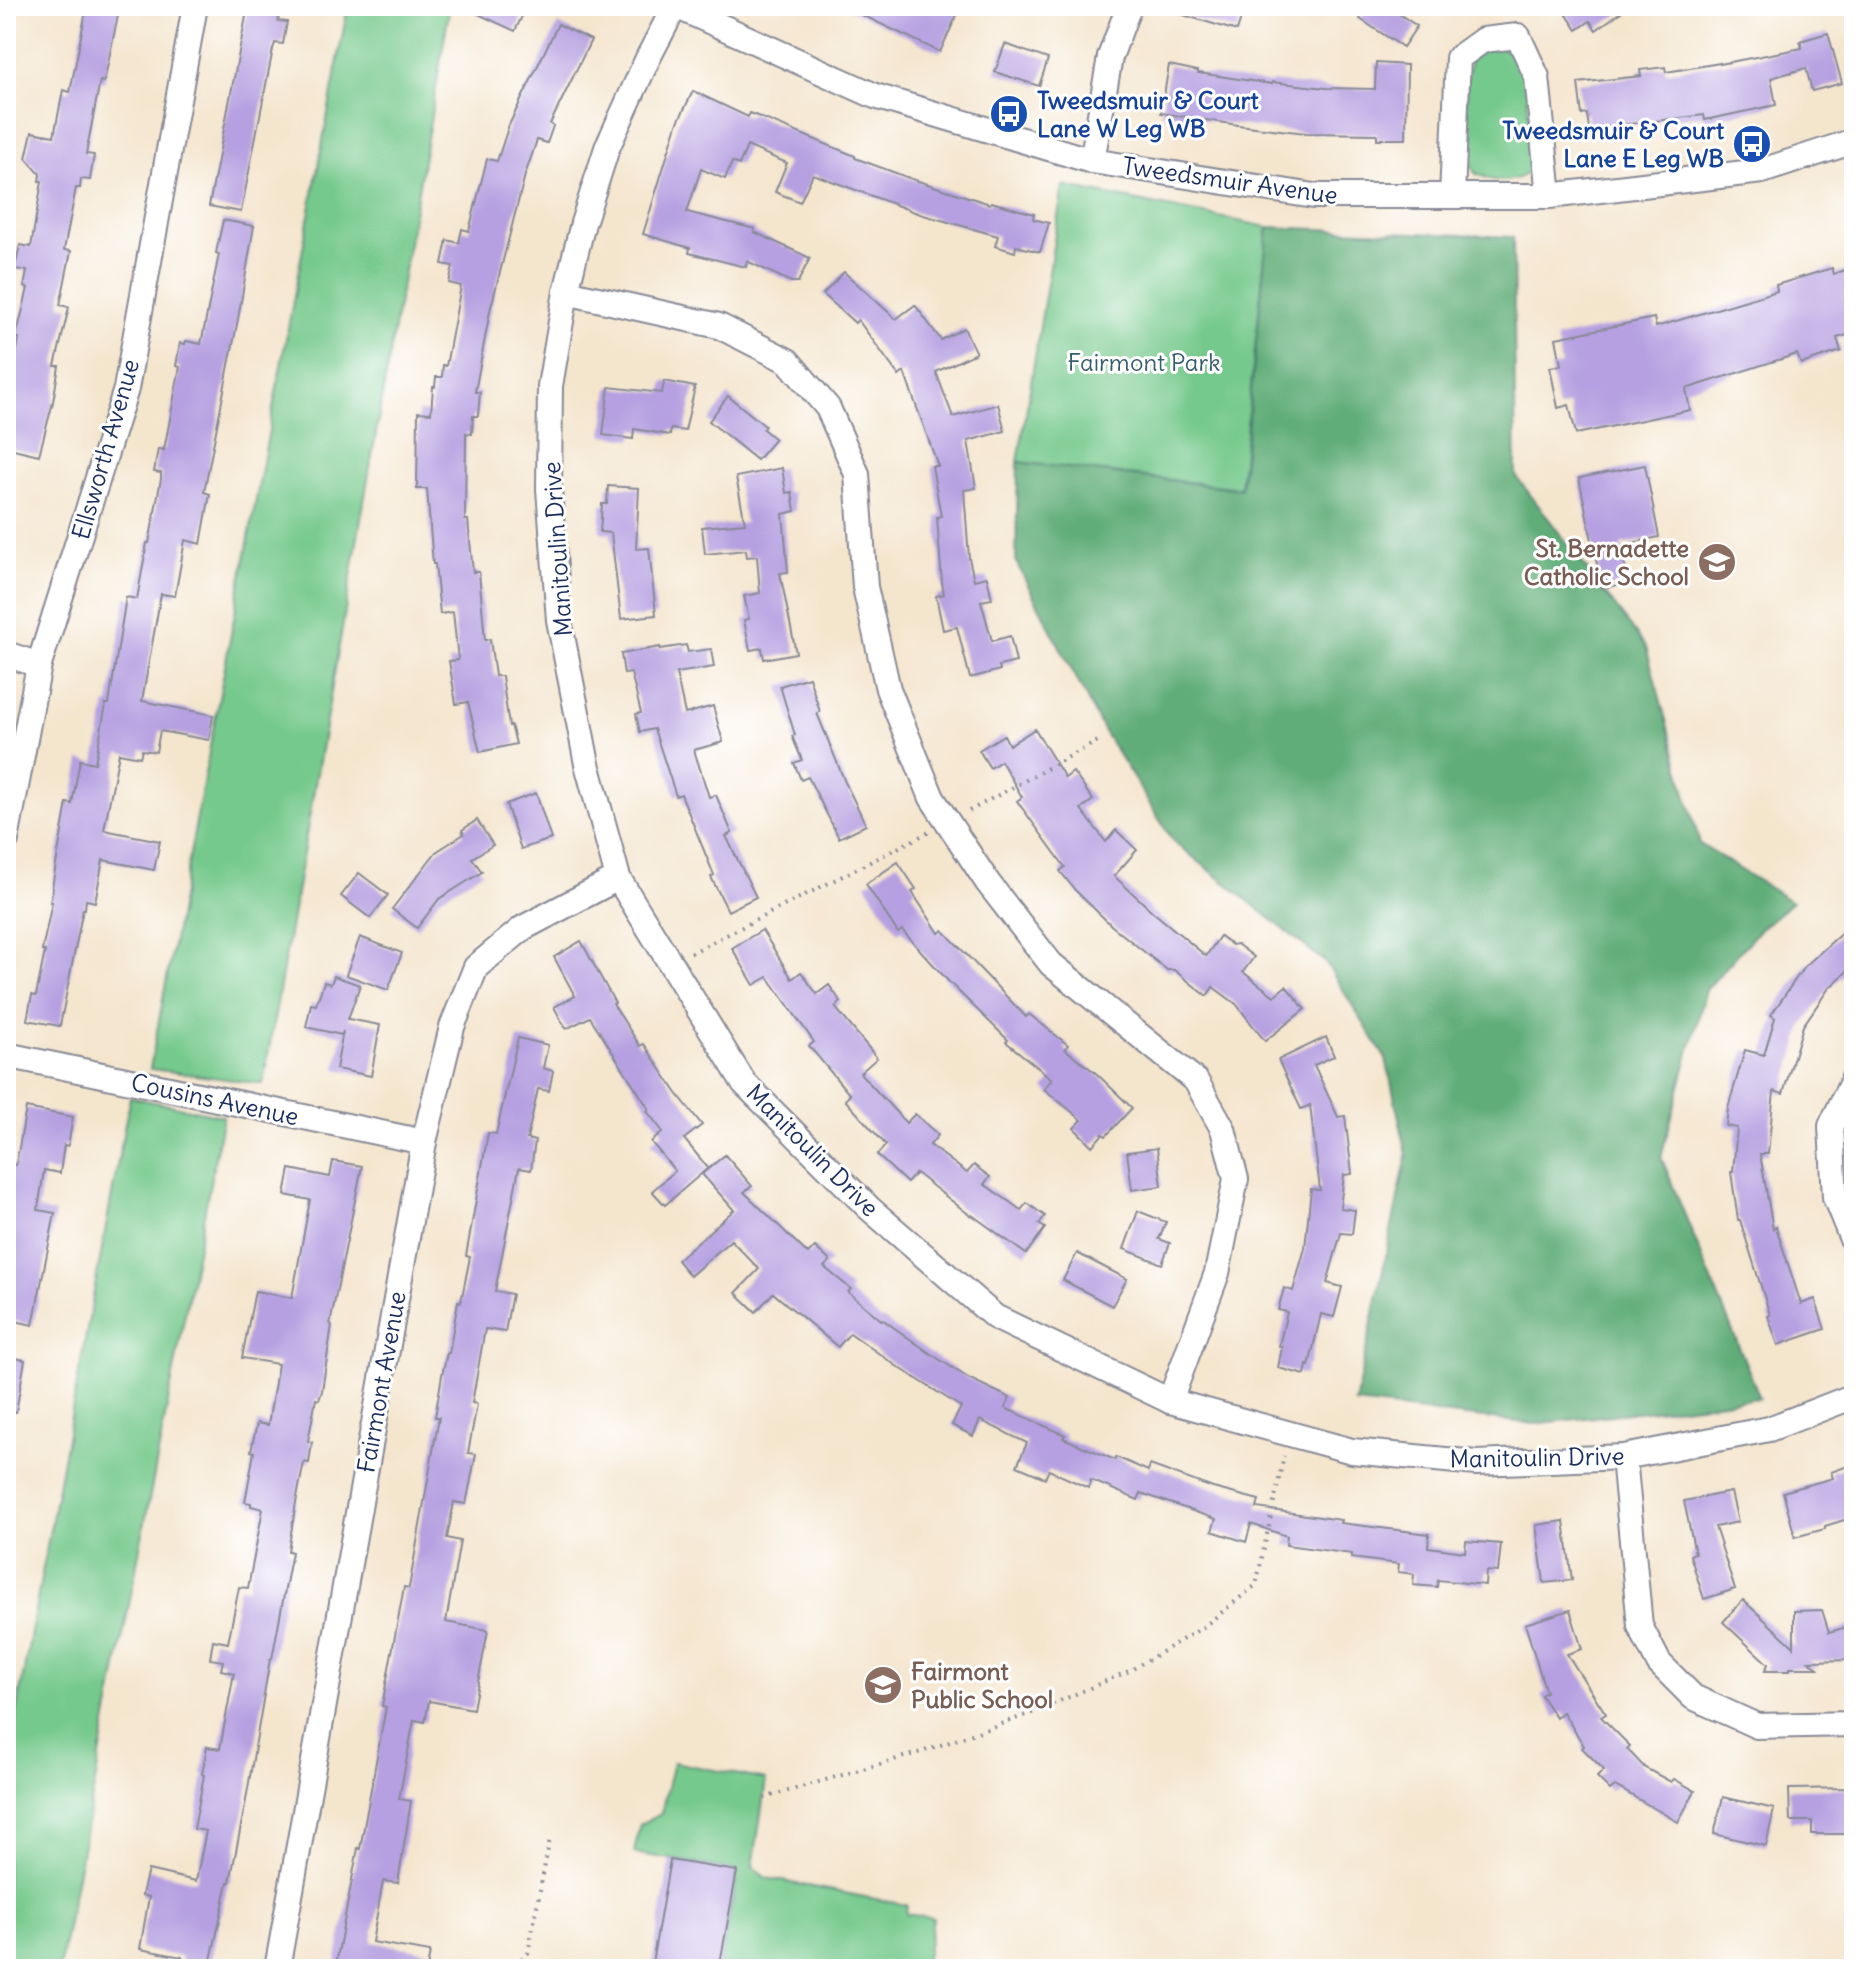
<svg xmlns="http://www.w3.org/2000/svg" width="1860" height="1975" font-family="Delius,sans-serif">
<style>
.green{fill:#76c98c;stroke:#487c75;stroke-width:2}
.forest{fill:#60ad78;stroke:#3e6e6b;stroke-width:2}
.building{fill:#b6a0e1}
.lines{fill:none;stroke-linecap:round;stroke-linejoin:round}
.minor-casing{stroke:#888a96;stroke-width:28}
.path{stroke:#888a96;stroke-width:4;stroke-dasharray:2 6;stroke-linecap:butt}
.minor{stroke:#fff;stroke-width:24}
.labels{text-anchor:middle;dominant-baseline:central;stroke-width:6;stroke-linejoin:round;paint-order:stroke}
.transit-label{font-size:24px;font-weight:bold;fill:#164399;stroke:#fff;text-anchor:start}
.street-label{font-size:24px;fill:#1b2f5e;stroke:#fff}
.park-label{font-size:24px;fill:#365d6c;stroke:#fff}
.education-label{font-size:24px;font-weight:bold;fill:#785e54;stroke:#fff;text-anchor:end}
</style>
<rect width="100%" height="100%" fill="#fff"/>
<filter id="ink" filterUnits="userSpaceOnUse"><feTurbulence type="fractalNoise" baseFrequency=".0125" numOctaves="2"/><feDisplacementMap in="SourceGraphic" scale="16" xChannelSelector="R" yChannelSelector="G"/><feConvolveMatrix kernelMatrix="1 2 1 2 8 2 1 2 1" color-interpolation-filters="sRGB"/></filter>
<filter id="wash" filterUnits="userSpaceOnUse"><feTurbulence type="fractalNoise" baseFrequency=".006" numOctaves="4" result="noise"/><feDisplacementMap in="SourceGraphic" scale="32" xChannelSelector="R" yChannelSelector="G"/><feGaussianBlur stdDeviation="1.8" result="paint"/><feColorMatrix in="noise" values="0 0 0 0 0 0 0 0 0 0 0 0 0 0 0 0 0 1.4 0 .05"/><feComposite in="paint" operator="in"/></filter>
<g filter="url(#wash)">
<rect width="100%" height="100%" fill="#f4e5cd"/>
<g class="green">
<polygon points="348,6 450,6 263,1084 150,1069"/>
<path d="M1500,48L1513,51L1526,77L1532,157L1530,171C1511,185 1496,183 1475,173L1467,158L1466,81L1471,60L1483,50Z"/>
<polygon points="1063,186 1268,227 1240,488 1018,462"/>
<polygon points="130,1097 223,1116 59,1969 6,1969 6,1768"/>
<polygon points="673,1762 766,1780 753,1867 766,1878 907,1905 906,1914 933,1918 924,1969 719,1969 738,1871 634,1853 640,1824 661,1814"/>
</g>
<polygon class="forest" points="1268,227 1513,237 1516,476 1646,647 1700,844 1792,902 1759,930 1706,990 1661,1157 1760,1398 1534,1424 1355,1403 1407,1155 1386,1059 1326,963 1173,841 1103,730 1016,562 1018,462 1241,489"/>
<g id="blocks">
<g class="building">
<polygon points="87,6 120,6 104,82 100,81 86,154 94,155 90,180 81,179 80,188 76,188 64,250 71,251 60,305 69,307 55,366 59,366 53,402 39,455 9,448 11,439 6,438 6,416 19,338 16,338 28,288 24,287 27,271 15,269 20,245 31,247 42,181 39,181 40,174 26,158 32,132 54,136 63,90 70,92"/>
<polygon points="248,6 259,6 280,10 278,21 287,22 283,44 275,43 273,49 241,212 209,206"/>
<polygon points="461,6 527,6 515,31"/>
<polygon points="843,6 961,6 940,52"/>
<polygon points="1171,6 1245,6 1237,31 1170,11"/>
<polygon points="1369,6 1387,6 1417,26 1403,47 1360,19"/>
<polygon points="1561,6 1629,6 1596,30 1590,21 1577,30"/>
<polygon points="558,24 591,40 550,124 553,126 547,143 537,140 525,175 490,311 475,392 480,392 478,416 473,416 472,434 466,433 465,520 468,520 473,572 479,572 485,640 490,639 495,676 502,676 509,726 511,725 516,744 480,752 468,702 456,704 449,661 458,660 453,612 440,614 435,564 433,564 427,489 417,489 418,412 431,413 433,387 435,387 436,377 442,377 443,365 446,366 461,286 449,283 453,266 442,264 447,240 459,243 462,229 469,231 487,159 497,161 509,125"/>
<polygon points="1828,33 1842,83 1812,91 1806,68 1771,78 1776,105 1705,120 1704,115 1589,129 1587,114 1582,115 1578,83 1641,76 1640,70 1665,67 1666,72 1720,63 1720,64 1802,48 1800,41"/>
<polygon points="1005,44 1048,59 1039,86 995,72"/>
<polygon points="1376,63 1407,65 1406,139 1377,139 1377,134 1306,133 1238,125 1161,113 1169,65 1198,71 1198,73 1272,84 1272,82 1326,88 1375,89"/>
<polygon points="693,91 748,117 750,113 855,156 855,158 912,179 990,204 991,202 1034,214 1033,219 1049,223 1040,252 1016,246 1015,252 995,246 998,236 920,214 813,174 800,202 775,192 787,163 747,146 739,165 732,162 725,179 701,169 687,212 755,229 754,232 810,258 798,282 791,282 747,261 746,267 689,253 690,248 643,234 677,124"/>
<polygon points="223,220 254,226 238,319 204,492 210,494 201,544 185,540 175,596 161,594 142,701 213,715 209,740 160,731 156,752 142,750 140,757 119,753 104,830 160,841 154,870 103,860 95,902 86,900 85,909 83,909 60,1026 27,1020 32,995 36,996 45,951 42,951 52,902 50,902 53,888 52,887 67,803 72,804 80,760 95,763 106,704 109,704 126,597 137,599 147,543 149,543 161,479 161,473 154,472 158,449 164,450 180,367 176,366 180,343 185,344 186,341 201,344 219,254 216,253"/>
<polygon points="1854,267 1854,333 1837,338 1841,351 1801,364 1797,354 1686,389 1690,410 1576,434 1569,405 1558,408 1550,367 1561,365 1556,338 1654,318 1656,327 1777,291 1776,285 1832,268 1834,274"/>
<polygon points="844,272 896,319 915,305 941,340 964,328 976,353 936,372 953,417 998,404 1005,431 968,441 976,488 964,490 969,558 974,580 987,577 992,599 981,601 992,641 1010,636 1016,662 999,666 1000,670 970,678 957,627 943,630 936,596 944,594 942,583 937,517 941,516 932,466 938,466 904,372 899,376 858,320 855,323 823,294"/>
<polygon points="664,381 695,387 685,431 671,429 670,435 634,429 633,439 603,435 609,387 662,393"/>
<polygon points="728,396 765,426 763,429 775,439 757,460 709,421"/>
<polygon points="1645,465 1659,537 1621,545 1628,583 1602,588 1579,478"/>
<polygon points="782,468 786,493 792,492 795,511 783,514 788,572 780,573 796,653 764,659 762,648 750,650 744,620 749,619 744,596 760,593 757,556 747,557 746,550 705,554 702,527 745,523 736,477"/>
<polygon points="608,486 639,488 636,549 649,548 656,615 621,619 611,533 600,532 602,504 607,504"/>
<polygon points="686,645 688,652 711,649 714,667 676,673 685,714 713,706 723,742 694,750 709,797 716,795 732,833 726,836 756,897 728,911 711,877 714,875 681,794 676,796 654,729 640,732 636,714 641,713 631,673 624,674 621,654 660,647 660,649"/>
<polygon points="809,677 820,712 817,713 845,782 866,825 839,838 808,777 801,780 794,763 802,760 792,736 795,735 780,686"/>
<polygon points="1035,729 1065,778 1073,772 1093,800 1081,809 1106,842 1116,830 1137,850 1114,876 1153,912 1206,956 1220,936 1232,945 1237,944 1254,957 1243,972 1274,996 1286,986 1305,1009 1265,1041 1236,1004 1213,987 1207,996 1174,970 1167,970 1112,926 1075,890 1060,871 1065,867 1017,801 1022,797 1001,761 990,768 979,750 1004,735 1009,745"/>
<polygon points="536,793 551,839 521,849 506,804"/>
<polygon points="477,820 493,845 472,858 482,872 439,899 417,928 392,909 436,852 464,834 462,830"/>
<polygon points="898,862 916,889 912,892 939,933 943,930 1026,1017 1029,1014 1068,1045 1065,1049 1097,1074 1132,1108 1106,1136 1103,1134 1092,1146 1074,1128 1082,1120 1044,1089 1052,1079 1006,1042 1008,1040 949,982 902,930 898,933 866,884"/>
<polygon points="359,873 388,895 370,918 341,896"/>
<polygon points="1854,922 1854,965 1829,988 1803,1026 1783,1094 1774,1091 1768,1154 1760,1154 1773,1229 1776,1227 1801,1304 1815,1299 1825,1329 1778,1345 1768,1316 1770,1315 1740,1220 1738,1220 1731,1172 1733,1172 1737,1128 1726,1126 1728,1108 1745,1050 1764,1055 1775,1018 1771,1015 1804,967"/>
<polygon points="762,930 792,979 801,972 817,994 829,985 841,1002 835,1007 877,1058 860,1073 906,1123 915,1114 938,1135 930,1145 967,1173 974,1165 990,1177 984,1184 1021,1210 1027,1203 1045,1216 1039,1224 1045,1228 1026,1254 972,1215 971,1216 916,1173 907,1183 877,1155 886,1145 845,1100 850,1095 809,1046 814,1042 768,977 754,985 732,948"/>
<polygon points="360,937 402,953 388,990 346,975"/>
<polygon points="581,941 615,1003 613,1004 640,1046 644,1044 676,1092 702,1125 684,1139 708,1168 665,1205 652,1191 675,1171 651,1142 663,1132 647,1111 649,1109 590,1017 566,1029 554,1007 575,996 554,957"/>
<polygon points="334,976 360,985 348,1019 380,1025 371,1076 336,1069 343,1031 342,1035 306,1027 311,1004 316,1005 324,982 331,984"/>
<polygon points="1326,1037 1334,1056 1314,1065 1338,1117 1345,1116 1352,1174 1344,1175 1340,1208 1355,1210 1352,1234 1341,1233 1327,1283 1342,1287 1334,1317 1321,1314 1309,1366 1307,1365 1305,1375 1278,1368 1282,1347 1279,1346 1287,1312 1278,1310 1284,1288 1293,1291 1305,1248 1311,1189 1320,1190 1310,1105 1301,1109 1278,1060"/>
<polygon points="518,1038 548,1045 543,1068 553,1071 549,1091 538,1089 527,1139 535,1141 531,1170 519,1168 495,1291 512,1294 505,1332 485,1329 472,1403 477,1404 468,1453 476,1454 466,1504 454,1502 447,1538 460,1541 446,1622 488,1630 473,1709 429,1701 425,1722 414,1720 399,1799 411,1801 398,1883 383,1881 372,1942 430,1952 427,1969 335,1969 358,1848 360,1849 386,1707 382,1706 404,1587 409,1588 439,1417 435,1417 442,1375 447,1353 449,1353 458,1301 461,1302 470,1257 466,1256 488,1133 496,1134"/>
<polygon points="26,1108 73,1117 68,1146 64,1145 60,1173 44,1170 38,1210 55,1213 33,1325 6,1319 6,1163 16,1165"/>
<polygon points="1157,1148 1162,1186 1132,1190 1127,1152"/>
<polygon points="725,1155 752,1186 744,1192 808,1254 815,1247 830,1261 824,1267 851,1289 848,1292 881,1320 882,1319 931,1354 968,1378 1010,1398 1005,1408 1065,1435 1063,1438 1115,1460 1116,1457 1148,1471 1150,1465 1213,1488 1259,1500 1257,1508 1341,1520 1340,1523 1429,1534 1428,1547 1465,1552 1466,1541 1501,1544 1498,1572 1486,1571 1485,1585 1438,1580 1437,1587 1413,1585 1414,1574 1398,1572 1399,1564 1351,1558 1352,1554 1286,1545 1287,1536 1251,1524 1246,1542 1212,1531 1216,1519 1141,1493 1138,1500 1091,1480 1088,1488 1049,1470 1045,1478 1017,1466 1027,1443 980,1420 973,1436 952,1425 961,1407 895,1365 850,1333 838,1347 773,1293 756,1312 736,1293 759,1269 731,1240 690,1276 677,1260 734,1210 702,1174"/>
<polygon points="333,1161 362,1166 330,1324 332,1325 322,1391 319,1400 316,1399 308,1441 312,1442 309,1463 304,1462 296,1503 288,1551 292,1552 272,1659 270,1659 246,1800 230,1882 228,1882 209,1969 180,1969 182,1957 140,1949 149,1897 142,1895 148,1870 196,1881 206,1831 194,1829 204,1775 202,1774 207,1747 220,1749 234,1673 221,1670 223,1661 210,1659 213,1640 228,1643 239,1587 248,1588 263,1509 251,1506 251,1503 245,1502 254,1452 251,1451 257,1423 268,1425 278,1364 242,1358 255,1291 292,1298 310,1200 285,1195 290,1169 330,1177"/>
<polygon points="1138,1211 1166,1222 1159,1239 1170,1243 1162,1264 1124,1249"/>
<polygon points="1077,1253 1127,1279 1112,1306 1063,1280"/>
<polygon points="6,1356 25,1360 16,1412 6,1411"/>
<polygon points="1854,1464 1854,1517 1825,1526 1825,1529 1795,1537 1783,1492 1833,1478 1831,1472"/>
<polygon points="1731,1492 1738,1522 1715,1527 1735,1589 1704,1599 1690,1555 1695,1553 1684,1501"/>
<polygon points="1564,1521 1572,1580 1544,1583 1536,1525"/>
<polygon points="1743,1600 1794,1647 1794,1611 1822,1610 1829,1632 1854,1625 1854,1660 1809,1661 1818,1668 1790,1668 1790,1671 1765,1671 1768,1664 1723,1622"/>
<polygon points="1570,1610 1582,1649 1567,1654 1606,1714 1601,1717 1630,1746 1627,1749 1645,1768 1671,1782 1674,1779 1695,1791 1678,1822 1615,1786 1610,1790 1597,1777 1604,1770 1582,1748 1584,1746 1563,1712 1556,1718 1541,1695 1546,1692 1525,1624"/>
<polygon points="1854,1788 1854,1834 1812,1834 1812,1821 1790,1821 1789,1789"/>
<polygon points="1723,1797 1774,1809 1766,1846 1714,1834"/>
<polygon points="670,1860 737,1871 719,1969 651,1969"/>
</g>
</g>
</g>
<g filter="url(#ink)">
<use href="#blocks" fill-opacity="0" stroke="#888a96" stroke-width="2"/>
<g class="lines">
<g class="minor-casing">
<g id="minor">
<polyline points="675,6 648,58 607,148 583,223 566,292 550,386 549,489 559,620 587,764 618,878 744,1083 869,1208 995,1317 1170,1401 1352,1451 1477,1463 1624,1457 1769,1429 1854,1396"/>
<polyline points="676,6 875,96 1092,161 1314,196 1549,196 1762,171 1854,141"/>
<polyline points="1092,161 1110,57 1129,6"/>
<polyline points="1452,196 1458,58 1483,40 1518,36 1537,77 1549,196"/>
<polyline points="566,292 719,326 788,361 828,408 857,474 865,587 888,689 932,798 988,883 1051,964 1196,1081 1223,1129 1236,1179 1217,1273 1170,1401"/>
<polyline points="6,654 39,665"/>
<polyline points="6,840 39,665 126,389 195,6"/>
<polyline points="6,1055 424,1142"/>
<polyline points="1854,1078 1831,1126 1835,1197 1854,1244"/>
<polyline points="1624,1457 1640,1626 1659,1663 1693,1697 1757,1726 1854,1724"/>
<polyline points="277,1969 424,1142 452,1027 476,967 523,928 618,878"/>
</g>
</g>
<g class="path">
<polyline points="969,811 1098,741"/>
<polyline points="691,953 929,832"/>
<polyline points="764,1798 921,1752 1032,1713 1129,1671 1202,1628 1256,1585 1284,1456"/>
<polyline points="509,1969 528,1953 550,1838"/>
</g>
<use href="#minor" class="minor"/>
</g>
</g>
<defs>
<g id="bus-disc" transform="scale(2)"><circle r="9.5" fill="#1a4fb4" stroke="#fff"/><path d="M-5-6H5V4H4V6H2V4H-2V6H-4V4H-5ZM-3.5-4V0h7V-4ZM-3.5 1.2v1.5H-2V1.2ZM2 1.2v1.5H3.5V1.2Z" fill="#fff"/></g>
<g id="school-disc" transform="scale(2)"><circle r="9.5" fill="#8d6e63" stroke="#fff"/><path d="M0-5L7-2L0 1L-7-2ZM-4 1L0 2.5L4 1V4Q0 6-4 4Z" fill="#fff"/></g>
</defs>
<g fill-rule="evenodd">
<use href="#bus-disc" x="1009" y="114"/>
<use href="#bus-disc" x="1752" y="144"/>
<use href="#school-disc" x="1717" y="562"/>
<use href="#school-disc" x="883" y="1685"/>
</g>
<g class="labels">
<g class="transit-label">
<text x="1037" y="100">Tweedsmuir &amp; Court<tspan x="1037" dy="28">Lane W Leg WB</tspan></text>
<text x="1724" y="130" text-anchor="end">Tweedsmuir &amp; Court<tspan x="1724" dy="28">Lane E Leg WB</tspan></text>
</g>
<g class="street-label">
<text transform="translate(1230 180) rotate(8)">Tweedsmuir Avenue</text>
<text transform="translate(105 449) rotate(-74)">Ellsworth Avenue</text>
<text transform="translate(557 549) rotate(-94)">Manitoulin Drive</text>
<text transform="translate(215 1099) rotate(12)">Cousins Avenue</text>
<text transform="translate(813 1150) rotate(45)">Manitoulin Drive</text>
<text transform="translate(381 1382) rotate(-80)">Fairmont Avenue</text>
<text transform="translate(1537 1457) rotate(-1)">Manitoulin Drive</text>
</g>
<g class="park-label">
<text x="1144" y="362">Fairmont Park</text>
</g>
<g class="education-label">
<text x="1689" y="548">St. Bernadette<tspan x="1689" dy="28">Catholic School</tspan></text>
<text x="911" y="1671" text-anchor="start">Fairmont<tspan x="911" dy="28">Public School</tspan></text>
</g>
</g>
<rect width="1860" height="1975" fill="none" stroke="#fff" stroke-width="32"/>
</svg>
